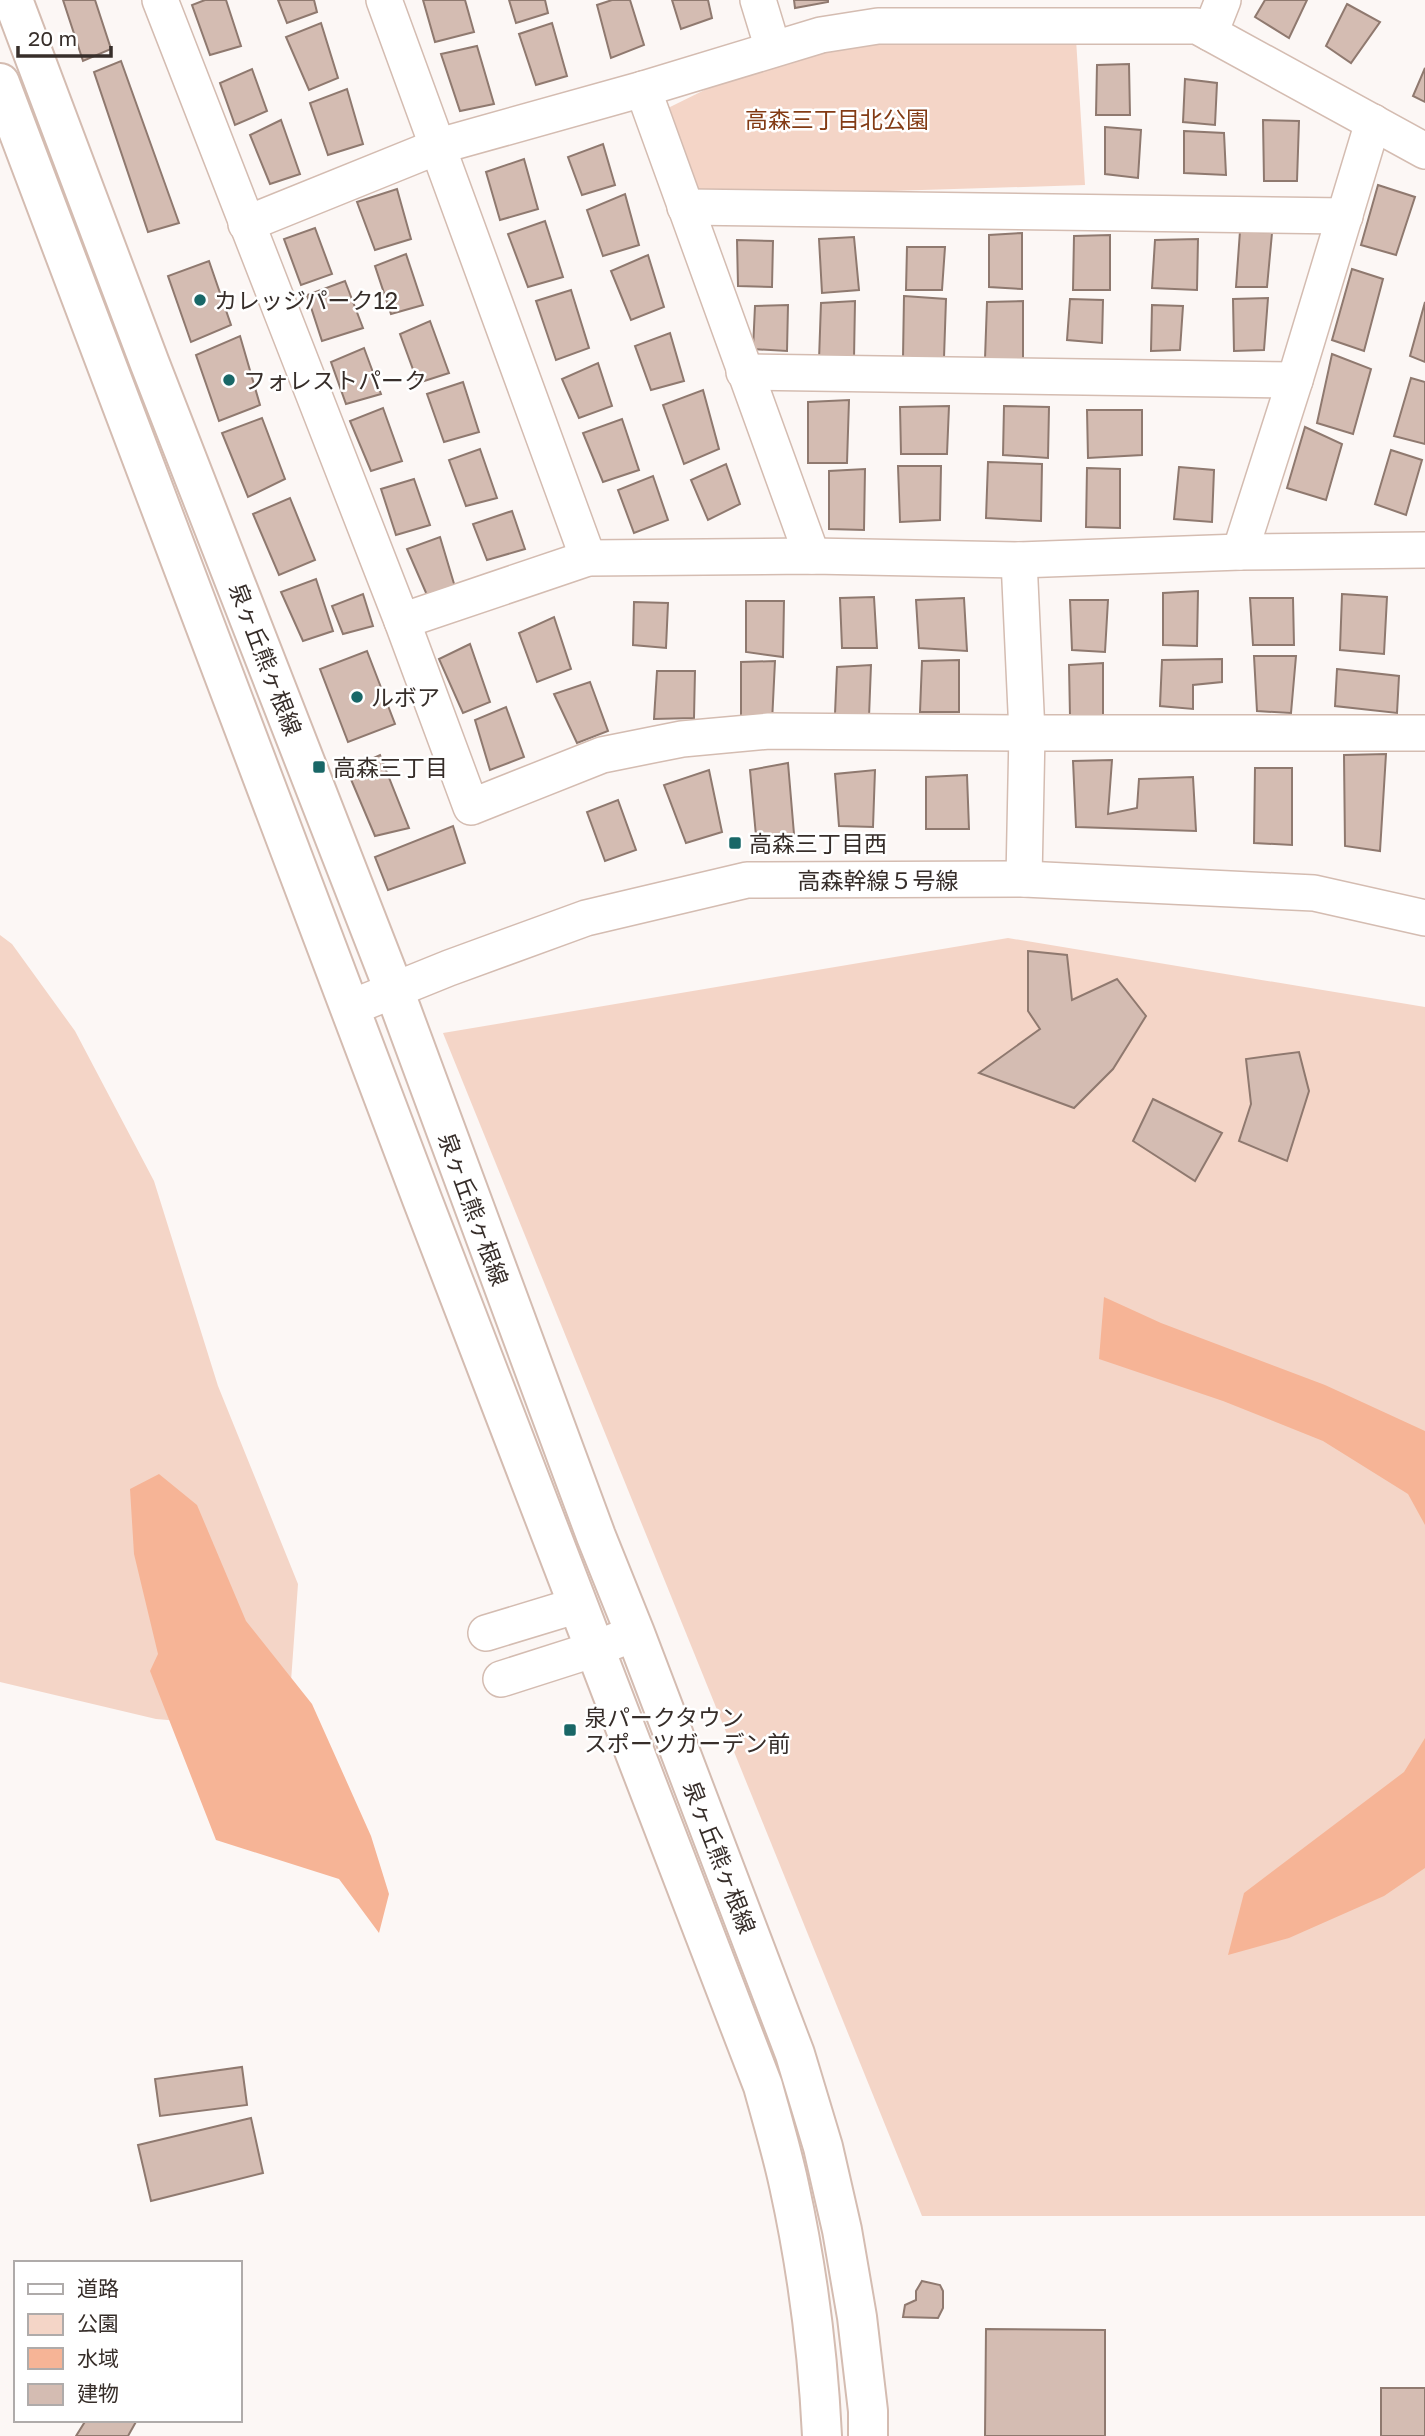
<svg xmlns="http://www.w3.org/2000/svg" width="1425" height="2436" font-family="'Golos Text','Noto Sans JP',sans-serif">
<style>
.green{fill:#f4d5c7}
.water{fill:#f6b496}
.building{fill:#d4bcb2;stroke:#8f796f;stroke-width:2}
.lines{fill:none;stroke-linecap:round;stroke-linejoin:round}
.minor-casing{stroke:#d4bcb1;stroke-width:38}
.major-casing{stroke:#d4bcb1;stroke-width:42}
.minor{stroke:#fff;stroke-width:35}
.major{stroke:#fff;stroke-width:38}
.poi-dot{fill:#196767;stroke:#fff;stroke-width:2.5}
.labels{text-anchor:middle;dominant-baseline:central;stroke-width:5;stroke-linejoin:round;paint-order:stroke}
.park-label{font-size:23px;fill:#833b14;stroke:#fff}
.poi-label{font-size:23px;fill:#372e2a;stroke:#fff;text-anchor:start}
.street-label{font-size:23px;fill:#372e2a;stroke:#fff}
</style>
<rect width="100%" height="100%" fill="#fcf7f5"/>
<g class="green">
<polygon points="1076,39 1085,185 700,197 668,108 745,70 825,46"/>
<polygon points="0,935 12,944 75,1031 154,1181 218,1386 298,1584 290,1695 251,1727 156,1719 0,1682"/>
<polygon points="1008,938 1425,1007 1425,2216 922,2216 443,1033"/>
</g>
<g class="water">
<polygon points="1104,1297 1161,1323 1325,1385 1425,1431 1425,1525 1408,1494 1323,1441 1223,1401 1099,1359"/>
<polygon points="159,1474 197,1505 246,1621 312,1704 371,1836 389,1894 379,1933 339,1879 216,1840 150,1671 158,1654 134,1554 130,1489"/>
<polygon points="1425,1738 1425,1868 1384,1896 1289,1938 1228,1955 1244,1893 1404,1772"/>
</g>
<g class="building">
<polygon points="63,0 95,0 111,49 83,61"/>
<polygon points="205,0 226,0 241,46 210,55 192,5"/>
<polygon points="278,0 314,0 317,12 287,23"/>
<polygon points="423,0 465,0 474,32 435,42"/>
<polygon points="509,0 545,0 548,13 516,23"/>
<polygon points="612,0 630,0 644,45 611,58 597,5"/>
<polygon points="672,0 708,0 712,18 681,29"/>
<polygon points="794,0 828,0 828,2 795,8"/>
<polygon points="1265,0 1307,0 1289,38 1255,17"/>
<polygon points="1347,4 1380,22 1351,63 1326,46"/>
<polygon points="321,23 338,78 309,90 286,37"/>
<polygon points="552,23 567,76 536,85 519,34"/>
<polygon points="477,46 494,104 460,111 441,54"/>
<polygon points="121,61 179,223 148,232 94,72"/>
<polygon points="1129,64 1130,115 1096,115 1097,65"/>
<polygon points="1425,68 1425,102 1413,96"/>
<polygon points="252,69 267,111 235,125 220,83"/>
<polygon points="1185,79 1217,83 1215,125 1183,122"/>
<polygon points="347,89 363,144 328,155 310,103"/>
<polygon points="281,120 300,174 270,184 250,135"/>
<polygon points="1263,120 1299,121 1297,181 1264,181"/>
<polygon points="1105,127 1141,130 1138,178 1105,174"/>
<polygon points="1184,131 1224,133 1226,175 1184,173"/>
<polygon points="603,144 615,185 582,195 568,157"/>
<polygon points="524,159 538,209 500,220 486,172"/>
<polygon points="1378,185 1415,197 1396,255 1361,245"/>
<polygon points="397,189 411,239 375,250 357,202"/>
<polygon points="625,194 639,245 603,256 587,210"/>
<polygon points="545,221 563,277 528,287 508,234"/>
<polygon points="315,228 332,274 301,285 284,239"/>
<polygon points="1240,231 1272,233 1267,287 1236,287"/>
<polygon points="1022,233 1022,289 989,287 989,235"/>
<polygon points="1110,235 1110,290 1073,290 1074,236"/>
<polygon points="854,237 859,290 822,293 819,239"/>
<polygon points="1198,239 1197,290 1152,288 1155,240"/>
<polygon points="737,240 773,241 772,287 738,286"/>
<polygon points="907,247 945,247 942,290 906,290"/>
<polygon points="406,254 423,305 391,314 375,266"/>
<polygon points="648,255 664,307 631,320 611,271"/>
<polygon points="209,261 231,325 191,342 168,276"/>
<polygon points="1352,269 1383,279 1364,351 1332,340"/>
<polygon points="345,281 363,328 322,341 307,295"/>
<polygon points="571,290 589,348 556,360 536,301"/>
<polygon points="904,296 946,299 944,358 903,358"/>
<polygon points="1268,298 1264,350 1234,351 1233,299"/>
<polygon points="1070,299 1103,300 1102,343 1067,340"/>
<polygon points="855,301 854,359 819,360 821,303"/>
<polygon points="1023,301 1023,359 985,359 987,302"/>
<polygon points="1425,302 1425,362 1410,356"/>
<polygon points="788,305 787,351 753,349 755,306"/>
<polygon points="1152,305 1183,306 1180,350 1151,351"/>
<polygon points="430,321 449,373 418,383 400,334"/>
<polygon points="670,333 684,381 651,390 635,346"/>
<polygon points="240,336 260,405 219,421 196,355"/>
<polygon points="364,348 381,394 346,404 331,362"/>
<polygon points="1332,354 1371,369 1353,434 1317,423"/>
<polygon points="598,363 612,406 579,418 562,379"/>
<polygon points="1411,378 1425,382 1425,444 1394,436"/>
<polygon points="463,382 479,432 444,442 427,394"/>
<polygon points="703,390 719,449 684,464 663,405"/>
<polygon points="849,400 847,463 808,463 808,402"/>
<polygon points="949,406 947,454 901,454 900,407"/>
<polygon points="1004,406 1049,407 1048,458 1003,455"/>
<polygon points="383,408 402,461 371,471 350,421"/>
<polygon points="1087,410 1142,410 1142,455 1088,458"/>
<polygon points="262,418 285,479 248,497 222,433"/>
<polygon points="622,419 639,470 603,482 583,433"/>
<polygon points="1305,427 1342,444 1326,500 1287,488"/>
<polygon points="480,449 497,498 466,506 449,460"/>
<polygon points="1391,450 1422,460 1406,515 1375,504"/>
<polygon points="988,462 1042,464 1041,521 986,518"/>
<polygon points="726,464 740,504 708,520 691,480"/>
<polygon points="898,466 941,466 940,520 900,522"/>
<polygon points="1179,467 1214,470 1212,522 1174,519"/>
<polygon points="1087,468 1120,469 1120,528 1086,527"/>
<polygon points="865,469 864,530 829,529 829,471"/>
<polygon points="653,476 668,520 634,533 618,490"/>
<polygon points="414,479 430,525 396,535 381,489"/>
<polygon points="290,498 315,560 279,575 253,514"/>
<polygon points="512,511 525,549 487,560 473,524"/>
<polygon points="440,537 455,587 427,595 407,549"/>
<polygon points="316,579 333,631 303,641 281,592"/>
<polygon points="1198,591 1197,646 1163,645 1163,593"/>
<polygon points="363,594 373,626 343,634 332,606"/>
<polygon points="1342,594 1387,597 1384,654 1340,650"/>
<polygon points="874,597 877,648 842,648 840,598"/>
<polygon points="964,598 967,651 919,648 916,600"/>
<polygon points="1250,598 1293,598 1294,645 1253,645"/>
<polygon points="1070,600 1108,600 1105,652 1072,650"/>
<polygon points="746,601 784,601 783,657 746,652"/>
<polygon points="634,602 668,603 666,648 633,645"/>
<polygon points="554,617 571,669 537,682 519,633"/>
<polygon points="470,644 490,702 463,713 439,659"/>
<polygon points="367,651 395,724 348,742 320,669"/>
<polygon points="1254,656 1296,656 1291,713 1257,711"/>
<polygon points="1222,659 1222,682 1193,685 1193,709 1160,706 1162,660"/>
<polygon points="959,660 959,712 920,712 922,661"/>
<polygon points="775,661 772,722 741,718 741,662"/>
<polygon points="1103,663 1103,717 1070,716 1069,665"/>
<polygon points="871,665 869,717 835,714 837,667"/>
<polygon points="1337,669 1399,676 1397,713 1335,706"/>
<polygon points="657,671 695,671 694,718 654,719"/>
<polygon points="590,682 608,731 577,743 554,694"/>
<polygon points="506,707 524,757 490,770 475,720"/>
<polygon points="1386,754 1380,851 1345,846 1344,755"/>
<polygon points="380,755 409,828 375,836 347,770"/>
<polygon points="1112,760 1108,814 1137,808 1139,779 1193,777 1196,831 1076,827 1073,761"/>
<polygon points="788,763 794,834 756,836 750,770"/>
<polygon points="1255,768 1292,768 1292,845 1254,843"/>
<polygon points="709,770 722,832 686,843 664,785"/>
<polygon points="875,770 873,827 839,826 835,774"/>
<polygon points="967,775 969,829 926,829 926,777"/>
<polygon points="618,800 636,850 605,861 587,812"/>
<polygon points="453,826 465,863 388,890 375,857"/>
<polygon points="1028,951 1067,955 1072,1000 1117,979 1146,1016 1113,1069 1074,1108 979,1073 1040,1029 1028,1011"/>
<polygon points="1299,1052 1309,1091 1287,1161 1239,1141 1251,1104 1246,1059"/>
<polygon points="1153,1099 1222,1133 1195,1181 1133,1141"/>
<polygon points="242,2067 247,2105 160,2116 155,2079"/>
<polygon points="251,2118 263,2173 151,2201 138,2145"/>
<polygon points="922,2281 940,2285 943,2291 943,2308 938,2318 903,2317 905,2305 916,2300 916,2291"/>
<polygon points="986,2329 1105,2330 1105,2436 985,2436"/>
<rect x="1381" y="2388" width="44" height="48"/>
<polygon points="86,2420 137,2420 128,2436 76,2436"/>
</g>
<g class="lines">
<g class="minor-casing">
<g id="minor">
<polyline points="160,0 402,621 471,807 602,755 682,739 769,731 1027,733 1425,733"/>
<polyline points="384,0 588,558"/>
<polyline points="758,0 773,49"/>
<polyline points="1210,33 1223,0"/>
<polyline points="643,89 812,556"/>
<polyline points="685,207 1345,216"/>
<polyline points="246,224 439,146 643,89 821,35 878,26 1197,26 1425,151"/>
<polyline points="744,372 1295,380"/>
<polyline points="1240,552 1295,380 1373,122"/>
<polyline points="1019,560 1027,733 1024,879"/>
<polyline points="402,621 588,558 812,556 1019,560 1240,552 1425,550"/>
<polyline points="350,1008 449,968 586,918 747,880 1024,879 1314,893 1425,918"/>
<polyline points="486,1633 578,1605"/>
<polyline points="501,1679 595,1649 635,1633"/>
</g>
</g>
<g class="major-casing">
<g id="major">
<polyline points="13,0 150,364 394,990 596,1536 635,1633 795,2054 823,2147 842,2230 857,2317 868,2411 868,2436"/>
<path d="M0,83L422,1199L763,2086C772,2119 782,2152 789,2185C807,2267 818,2352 822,2436"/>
</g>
</g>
<use href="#minor" class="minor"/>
<use href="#major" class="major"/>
</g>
<g class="poi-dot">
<circle cx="200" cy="300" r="7"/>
<circle cx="229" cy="380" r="7"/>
<circle cx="357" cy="697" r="7"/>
<rect x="312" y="760" width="14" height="14" rx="3.5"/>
<rect x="728" y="836" width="14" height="14" rx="3.5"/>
<rect x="563" y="1723" width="14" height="14" rx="3.5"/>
</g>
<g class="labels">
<g class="park-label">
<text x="837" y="119">高森三丁目北公園</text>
</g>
<g class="poi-label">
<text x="214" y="300">カレッジパーク12</text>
<text x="243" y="380">フォレストパーク</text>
<text x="371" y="697">ルボア</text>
<text x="333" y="767">高森三丁目</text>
<text x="749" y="843">高森三丁目西</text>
<text x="584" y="1717">泉パークタウン<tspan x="584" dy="26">スポーツガーデン前</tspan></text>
</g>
<g class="street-label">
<text transform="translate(266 659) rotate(69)">泉ヶ丘熊ヶ根線</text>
<text x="878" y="880">高森幹線５号線</text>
<text transform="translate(474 1209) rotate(70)">泉ヶ丘熊ヶ根線</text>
<text transform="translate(720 1857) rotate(69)">泉ヶ丘熊ヶ根線</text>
</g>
</g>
<rect x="14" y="2261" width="228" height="161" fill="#ffffff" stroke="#afabaa" stroke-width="2"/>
<rect x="28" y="2284" width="35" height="10" fill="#ffffff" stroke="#afabaa" stroke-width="2"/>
<text x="77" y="2296" font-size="21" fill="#372e2a">道路</text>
<rect x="28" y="2314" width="35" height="21" fill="#f4d5c7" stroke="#afabaa" stroke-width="2"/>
<text x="77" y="2331" font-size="21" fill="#372e2a">公園</text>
<rect x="28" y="2348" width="35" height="21" fill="#f6b496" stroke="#afabaa" stroke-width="2"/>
<text x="77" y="2366" font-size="21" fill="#372e2a">水域</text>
<rect x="28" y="2384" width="35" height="21" fill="#d4bcb2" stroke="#afabaa" stroke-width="2"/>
<text x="77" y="2401" font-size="21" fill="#372e2a">建物</text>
<path d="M18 46v10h93v-10" fill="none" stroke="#372e2a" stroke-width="3.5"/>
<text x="28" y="46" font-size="21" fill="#372e2a" stroke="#ffffff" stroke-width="5" paint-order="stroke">20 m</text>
</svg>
